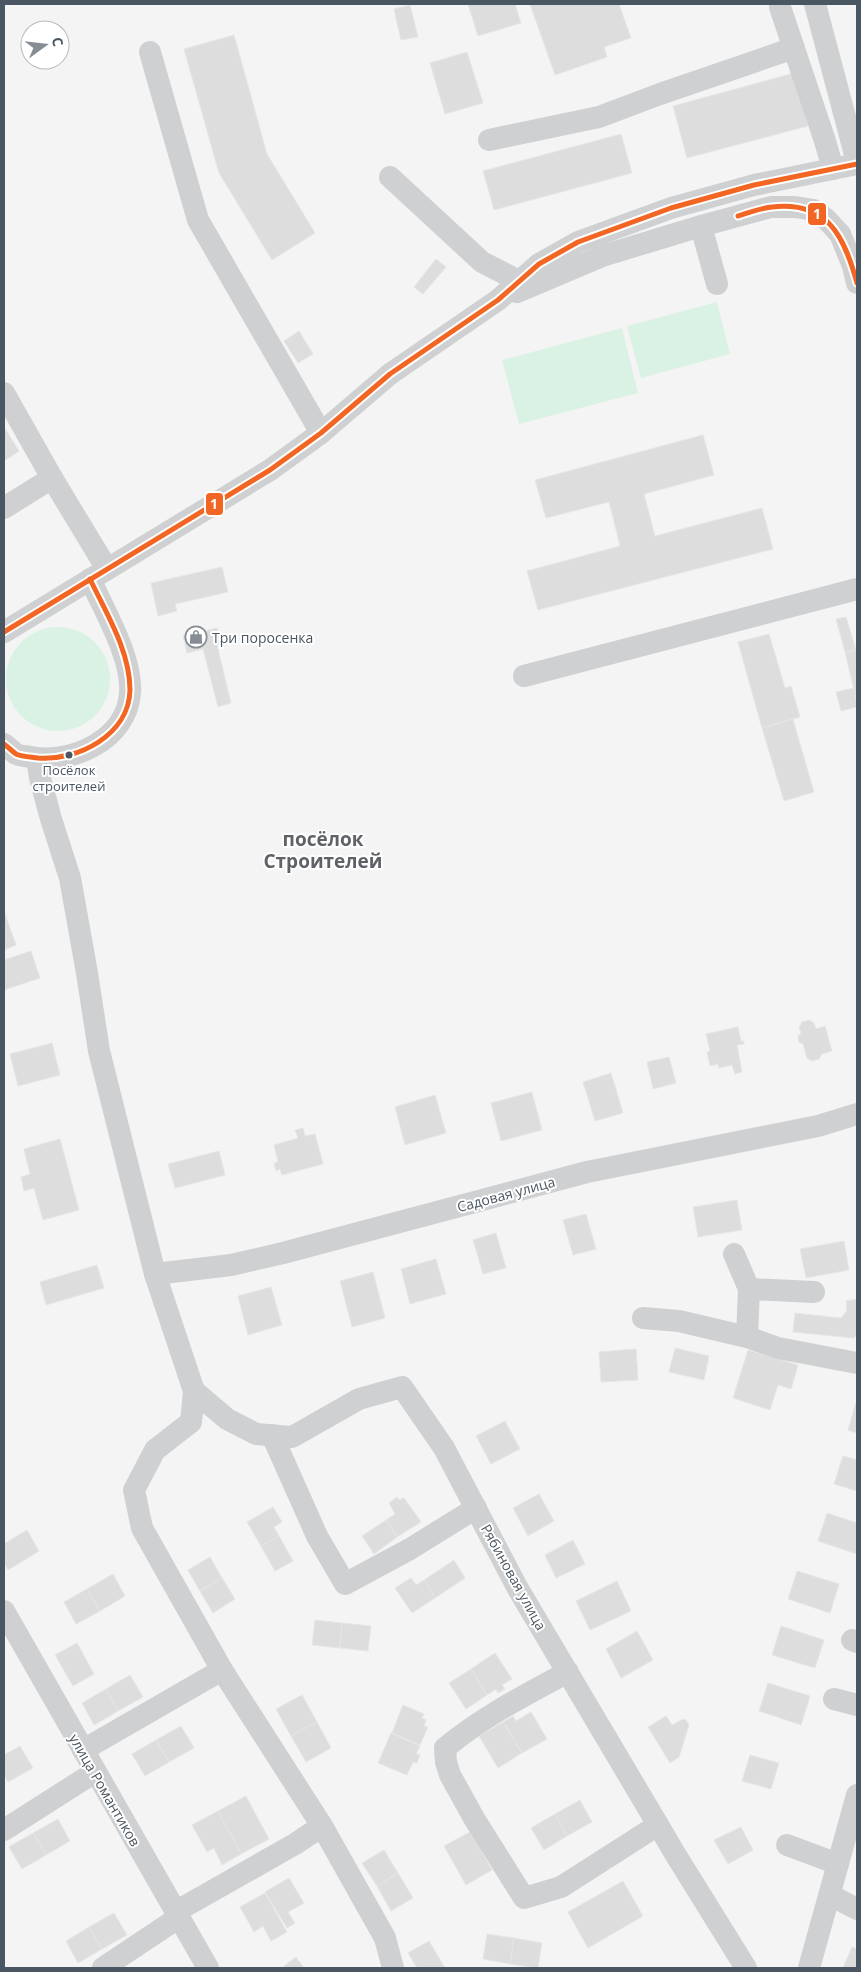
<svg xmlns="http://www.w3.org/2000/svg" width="861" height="1972" font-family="'Open Sans',sans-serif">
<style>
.green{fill:#d9f2e3}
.building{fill:#ddddde;stroke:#e5e6e7}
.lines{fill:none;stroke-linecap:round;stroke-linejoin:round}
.minor{stroke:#ced0d2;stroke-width:22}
.bus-1-casing{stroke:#fff;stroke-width:9}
.bus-1{stroke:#f26522;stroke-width:5}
.bus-dot{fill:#4a5661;stroke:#fff;stroke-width:2}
.labels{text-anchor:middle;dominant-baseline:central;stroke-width:4;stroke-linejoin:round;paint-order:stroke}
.bus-label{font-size:13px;fill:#4a5661;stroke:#fff}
.poi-label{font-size:14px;fill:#4a5661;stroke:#fff;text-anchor:start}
.street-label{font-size:14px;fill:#4a5661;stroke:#fff}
.district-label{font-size:19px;font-weight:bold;fill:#5f6368;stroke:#fff}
.line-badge{stroke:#fff;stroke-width:2}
.badge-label{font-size:14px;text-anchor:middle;font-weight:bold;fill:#fff}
</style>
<rect width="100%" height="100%" fill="#f4f4f4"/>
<g class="green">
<polygon points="717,302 730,354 641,378 627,326"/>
<polygon points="622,328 638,393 519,424 502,360"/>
<circle cx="58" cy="679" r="52"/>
</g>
<g class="building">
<polygon points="468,4 515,4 521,23 478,36"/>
<polygon points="530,4 619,4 631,38 604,47 607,57 555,75"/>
<polygon points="410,5 418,37 401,40 394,9"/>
<polygon points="234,35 267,154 315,233 272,260 219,173 184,49"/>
<polygon points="467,52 483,103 445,114 430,63"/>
<polygon points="794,73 808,126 687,158 673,106"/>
<polygon points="621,134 632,173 494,210 483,171"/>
<polygon points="436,259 446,267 423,294 414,287"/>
<polygon points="299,331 313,354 298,363 284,341"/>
<polygon points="4,427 19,451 4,461"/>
<polygon points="703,435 714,475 644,494 655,536 762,508 773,549 538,610 527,571 620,546 609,502 546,518 535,480"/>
<polygon points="222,567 228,592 175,604 177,611 158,616 151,583"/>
<polygon points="846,617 856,650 845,652 836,619"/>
<polygon points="217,628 221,644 217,645 231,703 218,707 203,649 187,653 183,636"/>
<polygon points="769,634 785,688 791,686 800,717 762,728 738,642"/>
<polygon points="856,650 857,650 857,703 845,652"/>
<polygon points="854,688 857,707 841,711 836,692"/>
<polygon points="793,719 814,792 784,801 762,728"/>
<polygon points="4,911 16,945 4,950"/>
<polygon points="31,951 40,978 4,990 4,960"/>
<polygon points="809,1020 814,1023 816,1029 825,1026 832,1051 822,1054 819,1059 812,1061 807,1058 803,1044 799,1042 798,1037 801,1033 799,1028 802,1022"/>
<polygon points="738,1027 741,1041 744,1041 744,1044 737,1045 742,1072 735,1074 732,1065 719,1068 718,1064 710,1066 707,1052 710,1051 706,1034"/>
<polygon points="52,1043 60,1075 18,1086 10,1054"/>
<polygon points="669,1057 676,1083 653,1089 647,1062"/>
<polygon points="611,1073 623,1113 595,1121 583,1082"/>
<polygon points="532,1092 542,1130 501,1141 491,1103"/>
<polygon points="435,1095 446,1133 405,1145 395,1107"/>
<polygon points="303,1128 305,1136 315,1134 323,1164 282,1175 280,1169 276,1171 274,1163 278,1162 274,1145 298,1138 295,1130"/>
<polygon points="60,1139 79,1210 43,1220 34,1188 24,1191 21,1177 30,1174 24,1149"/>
<polygon points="219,1151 225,1175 175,1188 168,1164"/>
<polygon points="737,1200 742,1230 698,1237 693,1207"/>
<polygon points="586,1214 596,1249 573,1255 563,1220"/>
<polygon points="496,1233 506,1268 483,1274 473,1240"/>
<polygon points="844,1241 849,1270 806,1278 800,1249"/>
<polygon points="436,1259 446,1294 410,1304 401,1269"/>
<polygon points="97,1265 104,1288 46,1305 40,1282"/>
<polygon points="373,1272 385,1318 352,1327 340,1281"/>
<polygon points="271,1287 282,1325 248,1335 238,1296"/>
<polygon points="857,1299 857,1334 854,1338 793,1332 795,1313 841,1318 847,1311 846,1301"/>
<polygon points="675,1348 709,1356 704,1380 669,1372"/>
<polygon points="636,1349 638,1380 601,1382 599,1352"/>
<polygon points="748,1350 798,1365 791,1389 778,1385 770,1410 733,1398"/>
<polygon points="856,1402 857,1403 857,1433 848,1430"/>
<polygon points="505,1421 520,1449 491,1464 476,1436"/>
<polygon points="843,1456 857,1460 857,1491 834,1484"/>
<polygon points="539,1494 554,1521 528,1536 513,1508"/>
<polygon points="397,1497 399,1500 404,1498 421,1522 397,1537 386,1520 395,1514 389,1503"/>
<polygon points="273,1507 282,1522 274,1527 279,1536 261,1546 247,1522"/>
<polygon points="827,1513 857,1523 857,1554 818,1541"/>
<polygon points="386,1520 397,1537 374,1554 362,1536"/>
<polygon points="27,1530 39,1551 8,1570 4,1563 4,1544"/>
<polygon points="279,1536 293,1561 275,1571 261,1546"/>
<polygon points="573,1540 585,1564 556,1578 545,1555"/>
<polygon points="210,1557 222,1578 200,1591 188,1570"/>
<polygon points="454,1560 465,1578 435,1598 424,1580"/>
<polygon points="797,1571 839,1584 830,1613 788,1599"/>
<polygon points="113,1574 125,1596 100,1611 87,1589"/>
<polygon points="222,1578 235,1599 213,1613 200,1591"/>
<polygon points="411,1578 416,1585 424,1580 435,1598 412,1613 395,1588"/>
<polygon points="617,1581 631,1611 590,1630 576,1601"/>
<polygon points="87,1589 100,1611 76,1624 64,1602"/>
<polygon points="315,1620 342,1623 340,1648 312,1645"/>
<polygon points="342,1623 371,1626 368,1651 340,1648"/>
<polygon points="781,1626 824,1640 815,1668 772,1655"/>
<polygon points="637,1631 653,1660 621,1678 606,1649"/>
<polygon points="77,1643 94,1674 73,1686 55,1655"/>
<polygon points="495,1653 512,1679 502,1685 505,1689 498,1693 496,1689 487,1695 471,1669"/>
<polygon points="471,1669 487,1695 466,1709 449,1683"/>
<polygon points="130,1675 143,1697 118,1711 106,1689"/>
<polygon points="768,1683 810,1696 801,1725 759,1711"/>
<polygon points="106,1689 118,1711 94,1725 82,1703"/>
<polygon points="302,1695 317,1722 291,1736 276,1709"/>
<polygon points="403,1705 424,1714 422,1718 426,1720 424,1726 428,1727 420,1745 392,1733"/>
<polygon points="531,1712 547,1739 522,1753 503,1722 513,1716 516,1721"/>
<polygon points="666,1716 672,1725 683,1719 686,1720 689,1725 679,1757 670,1763 648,1727"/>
<polygon points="317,1722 331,1748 306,1762 291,1736"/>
<polygon points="503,1722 522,1753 498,1768 479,1736"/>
<polygon points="181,1726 194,1748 169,1762 156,1740"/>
<polygon points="391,1733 420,1746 416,1754 420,1755 417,1763 413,1762 407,1775 378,1763"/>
<polygon points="156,1740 169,1762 145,1776 132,1754"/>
<polygon points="20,1746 33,1768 8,1782 4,1775 4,1755"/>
<polygon points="750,1755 779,1763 771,1789 742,1781"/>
<polygon points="246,1796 269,1839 241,1854 218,1811"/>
<polygon points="580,1800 592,1822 567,1836 555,1814"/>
<polygon points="218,1811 241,1854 222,1865 214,1848 207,1852 192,1825"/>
<polygon points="555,1814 567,1836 544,1850 531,1828"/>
<polygon points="58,1819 70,1841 46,1855 33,1833"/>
<polygon points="741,1827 753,1850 728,1864 714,1840"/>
<polygon points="470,1832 492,1870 466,1885 444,1846"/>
<polygon points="33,1833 46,1855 22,1869 9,1847"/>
<polygon points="384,1850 398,1873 377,1886 362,1863"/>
<polygon points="398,1873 413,1898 391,1911 377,1886"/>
<polygon points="289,1878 304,1903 288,1912 295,1923 287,1928 265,1892"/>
<polygon points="623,1881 643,1916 588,1948 568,1912"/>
<polygon points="265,1893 287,1932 271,1941 263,1926 254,1932 240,1907"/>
<polygon points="114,1913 127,1935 102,1949 89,1927"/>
<polygon points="89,1927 102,1949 78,1963 66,1941"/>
<polygon points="487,1934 514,1938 510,1964 483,1959"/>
<polygon points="514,1938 542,1943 538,1968 510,1964"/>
<polygon points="429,1941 445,1968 417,1968 408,1953"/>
<polygon points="852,1947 857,1949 857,1968 843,1968"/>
<polygon points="296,1957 304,1968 286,1968 284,1966"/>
</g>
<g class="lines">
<g class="minor">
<polyline points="815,4 857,162"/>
<polyline points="780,7 825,141 833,169"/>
<polyline points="150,52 198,220 321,433"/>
<polyline points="489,140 599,117 660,94 794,48"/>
<polyline points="390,177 482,262 519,281"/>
<polyline points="701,226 717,284"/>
<polyline points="517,292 602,256 701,226 771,207 795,207 814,210 826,219 840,234 853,266 857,283"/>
<polyline points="4,393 52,478"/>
<polyline points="4,508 52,478 107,569"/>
<polyline points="4,632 270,470 321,433 390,374 498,300 539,264 578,242 671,208 754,185 857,164"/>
<polyline points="524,676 857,589"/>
<path d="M4,744C8,747 12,751 16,754C20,756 26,756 31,757C72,765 127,739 130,693C133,659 104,610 90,579"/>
<polyline points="37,758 40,778 51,819 70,878 87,973 99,1051 155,1274 194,1391 191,1422 155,1450 134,1490 142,1528 222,1670 322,1826 295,1844 175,1912"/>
<polyline points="734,1254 749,1289"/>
<polyline points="155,1274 231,1265 283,1253 587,1172 818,1126 857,1114"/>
<polyline points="814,1292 749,1289 747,1337 778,1348 857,1363"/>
<polyline points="643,1318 679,1321 747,1337"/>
<polyline points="194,1391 227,1419 256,1434 292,1437 359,1399 402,1387 444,1448 517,1587 677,1857 746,1968"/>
<polyline points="272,1435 317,1536 345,1584 410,1549 476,1508"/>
<polyline points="4,1611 208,1968"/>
<polyline points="852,1640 857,1642"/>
<path d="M568,1672C525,1695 482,1717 445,1748L446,1762L450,1775L475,1820L524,1898L561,1887L658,1825"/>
<polyline points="834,1699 857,1705"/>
<polyline points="83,1750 222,1670"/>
<polyline points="322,1826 385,1938 393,1968"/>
<polyline points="4,1830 95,1772"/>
<polyline points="787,1845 838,1864"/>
<polyline points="830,1895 857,1909"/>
<polyline points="103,1968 178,1918"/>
<polyline points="809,1968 857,1795"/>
</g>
<g class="bus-1-casing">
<g id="bus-1">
<path d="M738,216C749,213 760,208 772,207C828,201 844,236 857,283"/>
<polyline points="4,632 270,470 321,433 390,374 498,300 539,264 578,242 671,208 754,185 857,164"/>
<path d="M4,744C8,747 12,751 16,754C22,757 32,757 38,758C78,761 129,735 130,690C130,651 106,613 90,579"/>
</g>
</g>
<use href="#bus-1" class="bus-1"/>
</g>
<defs>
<g id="shop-ring" transform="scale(1.125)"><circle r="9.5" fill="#fff" stroke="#868d94" stroke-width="1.5"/><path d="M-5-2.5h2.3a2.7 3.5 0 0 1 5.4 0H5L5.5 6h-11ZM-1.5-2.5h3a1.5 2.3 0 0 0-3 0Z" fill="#868d94"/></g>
</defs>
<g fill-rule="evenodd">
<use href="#shop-ring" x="196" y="637"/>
</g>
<circle class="bus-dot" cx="69" cy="755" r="4.5"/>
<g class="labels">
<g class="bus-label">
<text x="69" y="770">Посёлок<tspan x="69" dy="16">строителей</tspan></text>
</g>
<g class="poi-label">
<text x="212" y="637">Три поросенка</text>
</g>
<g class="street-label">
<text transform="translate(506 1194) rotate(-15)">Садовая улица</text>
<text transform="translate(514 1577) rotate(61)">Рябиновая улица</text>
<text transform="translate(105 1790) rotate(60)">улица Романтиков</text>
</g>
<g class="district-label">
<text x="323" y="839">посёлок<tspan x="323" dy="22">Строителей</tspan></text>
</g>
</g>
<g class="line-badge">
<rect x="807" y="202" width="20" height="24" rx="5" fill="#f26522"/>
<rect x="205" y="492" width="19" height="24" rx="5" fill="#f26522"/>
</g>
<g class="badge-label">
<text x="817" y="219">1</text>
<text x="214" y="509">1</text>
</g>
<rect width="861" height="1972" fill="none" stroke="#4a5661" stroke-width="10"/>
<g transform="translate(45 45) rotate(75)"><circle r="24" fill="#ffffff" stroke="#b7bbc0"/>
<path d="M0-4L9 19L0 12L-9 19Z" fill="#868d94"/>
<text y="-8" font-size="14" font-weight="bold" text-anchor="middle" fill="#4a5661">С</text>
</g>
</svg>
